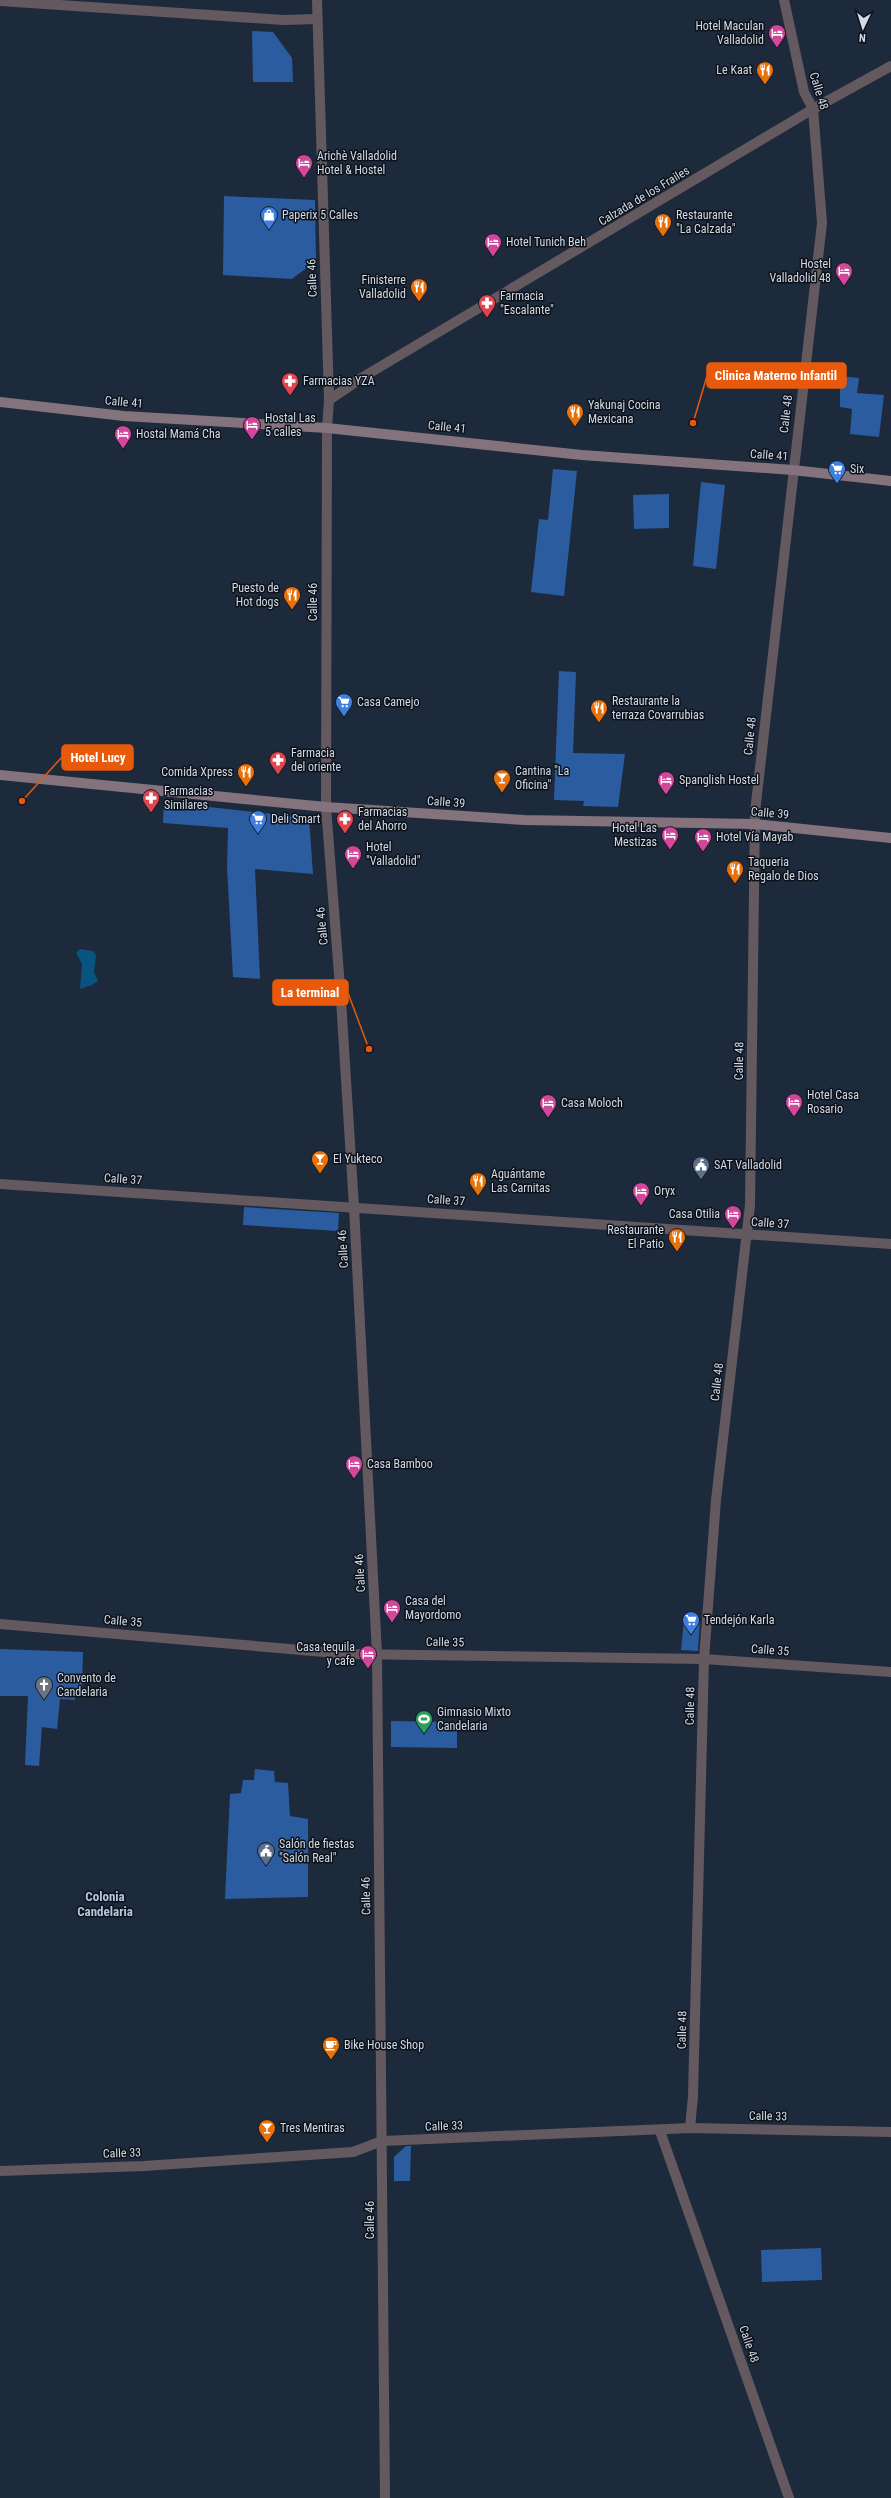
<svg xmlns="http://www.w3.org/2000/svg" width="891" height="2498" font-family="'Roboto Condensed',sans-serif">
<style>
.water{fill:#08537f}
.building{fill:#2b5ca0}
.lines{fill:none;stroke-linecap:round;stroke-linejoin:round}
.minor{stroke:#64595f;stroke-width:10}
.tertiary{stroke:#64595f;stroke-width:10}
.secondary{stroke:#84737d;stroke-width:10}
.labels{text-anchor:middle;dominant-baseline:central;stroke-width:3;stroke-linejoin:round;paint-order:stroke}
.poi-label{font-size:12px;fill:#d1dae6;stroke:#0d121a;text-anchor:start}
.street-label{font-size:12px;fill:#d1dae6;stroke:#0d121a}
.neighbourhood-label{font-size:13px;font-weight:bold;fill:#b5c6de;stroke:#0d121a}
.leader{fill:none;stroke:#e8590c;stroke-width:1.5}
.callout-dot{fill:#e8590c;stroke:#0d121a;stroke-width:1.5}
.callout{fill:#e8590c;stroke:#e8590c;stroke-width:1.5}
.callout-label{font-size:13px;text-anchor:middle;font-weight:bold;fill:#fff}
</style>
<rect width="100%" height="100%" fill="#1d2a3c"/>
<polygon class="water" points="80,949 93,951 96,955 94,972 98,981 92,985 80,989 82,964 76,953"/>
<g class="building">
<polygon points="252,31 273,32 292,58 293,82 253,82"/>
<polygon points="224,196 315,200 316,261 292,279 223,275"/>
<polygon points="840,376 859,378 857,393 884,395 879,437 850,434 852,409 840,407"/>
<polygon points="553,469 577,471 564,596 531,592 539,519 548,520"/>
<polygon points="701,482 725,485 716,569 693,566"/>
<polygon points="669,494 669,528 634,529 633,495"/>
<polygon points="559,671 576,672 573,753 625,754 618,807 583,806 584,801 554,800"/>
<polygon points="164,802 309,818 313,874 255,869 260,979 233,977 227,867 228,828 163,823"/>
<polygon points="244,1207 339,1213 338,1231 243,1225"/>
<polygon points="684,1620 700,1620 698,1651 681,1650"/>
<polygon points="0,1649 83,1652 82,1688 76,1688 75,1700 60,1699 57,1729 42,1727 39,1766 25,1765 28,1696 0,1696"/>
<polygon points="391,1721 457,1722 457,1748 391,1747"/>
<polygon points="255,1769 274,1771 275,1782 288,1783 290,1816 308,1819 308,1897 225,1899 230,1794 241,1793 243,1780 254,1780"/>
<polygon points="406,2146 411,2146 410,2181 394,2181 394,2157"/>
<polygon points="821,2248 822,2280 762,2282 761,2250"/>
</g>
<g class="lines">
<g class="minor">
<polyline points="317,0 329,400"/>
<polyline points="0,1 284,20 316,19"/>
<polyline points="327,428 326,807 341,1000 354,1207 377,1654 385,2498"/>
<polyline points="0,1624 348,1654 704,1659 891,1672"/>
<polyline points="690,2128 693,2096 704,1659 716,1500 750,1205 755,812 822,223 813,109 804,92 784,0"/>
<polyline points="660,2131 789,2498"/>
</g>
<g class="tertiary">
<polyline points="327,428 329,400 363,377 813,109 891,66"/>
<polyline points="0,1184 891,1244"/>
<polyline points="0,2171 144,2166 353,2152 382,2141 690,2128 891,2132"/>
</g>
<g class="secondary">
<polyline points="0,402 124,416 327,428 582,455 793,470 891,481"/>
<polyline points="0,775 326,807 524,820 755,824 891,838"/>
</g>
</g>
<defs>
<g id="hotel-pin" transform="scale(0.9)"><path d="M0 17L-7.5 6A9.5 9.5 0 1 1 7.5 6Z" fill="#d1479c" stroke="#0d121a"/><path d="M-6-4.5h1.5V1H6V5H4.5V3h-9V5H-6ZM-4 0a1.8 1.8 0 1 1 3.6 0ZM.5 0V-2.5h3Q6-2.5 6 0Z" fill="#fff"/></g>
<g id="restaurant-pin" transform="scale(0.9)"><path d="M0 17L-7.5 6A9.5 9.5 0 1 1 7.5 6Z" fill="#e8710a" stroke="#0d121a"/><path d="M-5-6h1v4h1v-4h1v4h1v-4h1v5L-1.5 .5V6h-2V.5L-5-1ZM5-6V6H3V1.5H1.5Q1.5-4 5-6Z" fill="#fff"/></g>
<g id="shop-pin" transform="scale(0.9)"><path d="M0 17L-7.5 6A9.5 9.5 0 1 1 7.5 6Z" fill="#3f7fe0" stroke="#0d121a"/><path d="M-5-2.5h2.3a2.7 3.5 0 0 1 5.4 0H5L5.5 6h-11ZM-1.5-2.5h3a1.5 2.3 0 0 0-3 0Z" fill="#fff"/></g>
<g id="pharmacy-pin" transform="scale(0.9)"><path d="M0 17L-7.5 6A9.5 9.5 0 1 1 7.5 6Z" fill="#e0444e" stroke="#0d121a"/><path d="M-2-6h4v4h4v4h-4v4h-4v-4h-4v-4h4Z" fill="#fff"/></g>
<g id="supermarket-pin" transform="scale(0.9)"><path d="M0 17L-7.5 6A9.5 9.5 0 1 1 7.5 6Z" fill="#3f7fe0" stroke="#0d121a"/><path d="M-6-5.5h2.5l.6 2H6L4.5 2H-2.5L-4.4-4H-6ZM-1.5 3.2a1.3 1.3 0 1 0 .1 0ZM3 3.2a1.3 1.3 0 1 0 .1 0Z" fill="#fff"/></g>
<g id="bar-pin" transform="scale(0.9)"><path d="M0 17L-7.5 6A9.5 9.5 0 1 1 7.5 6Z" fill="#e8710a" stroke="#0d121a"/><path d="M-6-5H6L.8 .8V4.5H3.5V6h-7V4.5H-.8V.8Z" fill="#fff"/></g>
<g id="civic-pin" transform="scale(0.9)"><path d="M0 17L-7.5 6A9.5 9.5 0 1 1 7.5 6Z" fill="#5c6f8a" stroke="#0d121a"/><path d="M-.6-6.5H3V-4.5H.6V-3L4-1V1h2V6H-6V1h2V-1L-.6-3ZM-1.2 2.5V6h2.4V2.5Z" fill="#fff"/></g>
<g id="church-pin" transform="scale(0.9)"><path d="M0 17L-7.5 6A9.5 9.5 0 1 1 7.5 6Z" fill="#6b7280" stroke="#0d121a"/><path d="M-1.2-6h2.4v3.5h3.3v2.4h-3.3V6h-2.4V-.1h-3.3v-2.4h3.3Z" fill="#fff"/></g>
<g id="stadium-pin" transform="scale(0.9)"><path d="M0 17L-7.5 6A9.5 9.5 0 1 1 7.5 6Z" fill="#2e9e5b" stroke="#0d121a"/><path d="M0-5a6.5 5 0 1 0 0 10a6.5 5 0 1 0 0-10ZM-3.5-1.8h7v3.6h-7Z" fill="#fff"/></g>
<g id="cafe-pin" transform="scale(0.9)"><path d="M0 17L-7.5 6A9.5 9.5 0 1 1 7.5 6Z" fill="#e8710a" stroke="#0d121a"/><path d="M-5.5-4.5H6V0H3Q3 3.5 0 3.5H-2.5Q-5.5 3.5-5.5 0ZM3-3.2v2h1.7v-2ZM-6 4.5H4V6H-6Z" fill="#fff"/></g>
</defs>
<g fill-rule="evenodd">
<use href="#hotel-pin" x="777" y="33"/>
<use href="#restaurant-pin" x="765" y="70"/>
<use href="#hotel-pin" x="304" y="163"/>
<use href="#shop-pin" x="269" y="215"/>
<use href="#restaurant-pin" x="663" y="222"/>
<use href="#hotel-pin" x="493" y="242"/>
<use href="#hotel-pin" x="844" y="271"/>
<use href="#restaurant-pin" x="419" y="287"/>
<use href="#pharmacy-pin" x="487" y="303"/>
<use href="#pharmacy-pin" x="290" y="381"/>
<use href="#restaurant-pin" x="575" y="412"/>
<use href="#hotel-pin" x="252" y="425"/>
<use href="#hotel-pin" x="123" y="434"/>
<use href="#supermarket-pin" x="837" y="469"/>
<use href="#restaurant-pin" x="292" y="595"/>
<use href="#supermarket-pin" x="344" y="702"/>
<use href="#restaurant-pin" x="599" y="708"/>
<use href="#pharmacy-pin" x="278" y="760"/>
<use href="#restaurant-pin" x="246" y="772"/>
<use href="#bar-pin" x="502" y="778"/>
<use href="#hotel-pin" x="666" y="780"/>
<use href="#pharmacy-pin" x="151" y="798"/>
<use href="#supermarket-pin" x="258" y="819"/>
<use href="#pharmacy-pin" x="345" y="819"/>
<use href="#hotel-pin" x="670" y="835"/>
<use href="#hotel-pin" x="703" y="837"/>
<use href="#hotel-pin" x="353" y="854"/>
<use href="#restaurant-pin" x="735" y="869"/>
<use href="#hotel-pin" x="794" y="1102"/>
<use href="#hotel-pin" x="548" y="1103"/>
<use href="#bar-pin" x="320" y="1159"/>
<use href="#civic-pin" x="701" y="1165"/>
<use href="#restaurant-pin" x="478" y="1181"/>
<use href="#hotel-pin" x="641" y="1191"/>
<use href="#hotel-pin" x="733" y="1214"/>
<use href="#restaurant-pin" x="677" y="1237"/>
<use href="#hotel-pin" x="354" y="1464"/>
<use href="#hotel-pin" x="392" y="1608"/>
<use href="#supermarket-pin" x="691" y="1620"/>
<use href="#hotel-pin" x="368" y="1654"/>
<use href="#church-pin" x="44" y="1685"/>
<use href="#stadium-pin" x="424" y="1719"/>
<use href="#civic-pin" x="266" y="1851"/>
<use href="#cafe-pin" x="331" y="2045"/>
<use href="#bar-pin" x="267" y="2128"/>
</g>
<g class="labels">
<g class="poi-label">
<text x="764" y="26" text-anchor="end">Hotel Maculan<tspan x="764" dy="14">Valladolid</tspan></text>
<text x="752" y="70" text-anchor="end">Le Kaat</text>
<text x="317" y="156">Arichè Valladolid<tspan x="317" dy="14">Hotel &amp; Hostel</tspan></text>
<text x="282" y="215">Paperix 5 Calles</text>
<text x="676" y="215">Restaurante<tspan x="676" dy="14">"La Calzada"</tspan></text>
<text x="506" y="242">Hotel Tunich Beh</text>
<text x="831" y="264" text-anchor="end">Hostel<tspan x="831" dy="14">Valladolid 48</tspan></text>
<text x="406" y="280" text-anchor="end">Finisterre<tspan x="406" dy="14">Valladolid</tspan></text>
<text x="500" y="296">Farmacia<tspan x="500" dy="14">"Escalante"</tspan></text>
<text x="303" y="381">Farmacias YZA</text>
<text x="588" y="405">Yakunaj Cocina<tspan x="588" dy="14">Mexicana</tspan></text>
<text x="265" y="418">Hostal Las<tspan x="265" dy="14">5 calles</tspan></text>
<text x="136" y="434">Hostal Mamá Cha</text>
<text x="850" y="469">Six</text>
<text x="279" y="588" text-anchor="end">Puesto de<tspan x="279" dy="14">Hot dogs</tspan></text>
<text x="612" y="701">Restaurante la<tspan x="612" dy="14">terraza Covarrubias</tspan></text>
<text x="357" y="702">Casa Camejo</text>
<text x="291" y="753">Farmacia<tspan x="291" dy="14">del oriente</tspan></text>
<text x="515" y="771">Cantina "La<tspan x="515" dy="14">Oficina"</tspan></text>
<text x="233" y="772" text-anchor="end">Comida Xpress</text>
<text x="679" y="780">Spanglish Hostel</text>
<text x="164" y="791">Farmacias<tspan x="164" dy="14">Similares</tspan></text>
<text x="358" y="812">Farmacias<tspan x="358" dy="14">del Ahorro</tspan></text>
<text x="271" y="819">Deli Smart</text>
<text x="657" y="828" text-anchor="end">Hotel Las<tspan x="657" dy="14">Mestizas</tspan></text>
<text x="716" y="837">Hotel Vía Mayab</text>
<text x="366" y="847">Hotel<tspan x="366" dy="14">"Valladolid"</tspan></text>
<text x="748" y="862">Taqueria<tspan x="748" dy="14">Regalo de Dios</tspan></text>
<text x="807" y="1095">Hotel Casa<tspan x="807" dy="14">Rosario</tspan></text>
<text x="561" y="1103">Casa Moloch</text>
<text x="333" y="1159">El Yukteco</text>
<text x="714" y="1165">SAT Valladolid</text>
<text x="491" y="1174">Aguántame<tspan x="491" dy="14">Las Carnitas</tspan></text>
<text x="654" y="1191">Oryx</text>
<text x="720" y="1214" text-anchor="end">Casa Otilia</text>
<text x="664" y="1230" text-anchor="end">Restaurante<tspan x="664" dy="14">El Patio</tspan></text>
<text x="367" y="1464">Casa Bamboo</text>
<text x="405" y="1601">Casa del<tspan x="405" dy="14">Mayordomo</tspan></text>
<text x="704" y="1620">Tendejón Karla</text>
<text x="355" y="1647" text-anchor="end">Casa tequila<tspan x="355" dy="14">y cafe</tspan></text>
<text x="57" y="1678">Convento de<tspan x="57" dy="14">Candelaria</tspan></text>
<text x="437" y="1712">Gimnasio Mixto<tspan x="437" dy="14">Candelaria</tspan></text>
<text x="279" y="1844">Salón de fiestas<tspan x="279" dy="14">"Salón Real"</tspan></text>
<text x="344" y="2045">Bike House Shop</text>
<text x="280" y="2128">Tres Mentiras</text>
</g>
<g class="street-label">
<text transform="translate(819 91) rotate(73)">Calle 48</text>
<text transform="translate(644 196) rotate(-31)">Calzada de los Frailes</text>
<text transform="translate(312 278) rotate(-92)">Calle 46</text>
<text transform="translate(124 402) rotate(5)">Calle 41</text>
<text transform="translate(786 414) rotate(-83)">Calle 48</text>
<text transform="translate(447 427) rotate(6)">Calle 41</text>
<text transform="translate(769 455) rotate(4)">Calle 41</text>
<text transform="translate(313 602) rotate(-90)">Calle 46</text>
<text transform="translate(750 736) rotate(-84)">Calle 48</text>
<text transform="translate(446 802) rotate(4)">Calle 39</text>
<text transform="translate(770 813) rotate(5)">Calle 39</text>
<text transform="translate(322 926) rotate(-95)">Calle 46</text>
<text transform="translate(739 1061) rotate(-89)">Calle 48</text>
<text transform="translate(123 1179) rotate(4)">Calle 37</text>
<text transform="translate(446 1200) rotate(4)">Calle 37</text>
<text transform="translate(770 1223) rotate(4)">Calle 37</text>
<text transform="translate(343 1249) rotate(-93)">Calle 46</text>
<text transform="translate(717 1382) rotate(-83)">Calle 48</text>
<text transform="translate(360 1573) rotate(-93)">Calle 46</text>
<text transform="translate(123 1621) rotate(5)">Calle 35</text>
<text transform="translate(445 1642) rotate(1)">Calle 35</text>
<text transform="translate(770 1650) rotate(4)">Calle 35</text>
<text transform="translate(690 1706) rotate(-89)">Calle 48</text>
<text transform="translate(366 1896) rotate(-91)">Calle 46</text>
<text transform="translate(682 2030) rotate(-89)">Calle 48</text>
<text transform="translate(768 2116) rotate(1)">Calle 33</text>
<text transform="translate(444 2126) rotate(-2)">Calle 33</text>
<text transform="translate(122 2153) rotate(-2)">Calle 33</text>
<text transform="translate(370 2220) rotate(-90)">Calle 46</text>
<text transform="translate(749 2344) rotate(71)">Calle 48</text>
</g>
<g class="neighbourhood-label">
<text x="105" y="1896">Colonia<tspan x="105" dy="15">Candelaria</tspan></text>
</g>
</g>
<path class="leader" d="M693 423L707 376M22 801L62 757M369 1049L348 993"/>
<g class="callout-dot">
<circle cx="693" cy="423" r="4"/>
<circle cx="22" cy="801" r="4"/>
<circle cx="369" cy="1049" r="4"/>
</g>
<g class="callout">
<rect x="707" y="363" width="139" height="25" rx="4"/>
<rect x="62" y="745" width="71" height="25" rx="4"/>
<rect x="273" y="980" width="75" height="25" rx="4"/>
</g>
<g class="callout-label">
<text x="776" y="380">Clinica Materno Infantil</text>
<text x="98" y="762">Hotel Lucy</text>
<text x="310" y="997">La terminal</text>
</g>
<g transform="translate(863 28) rotate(184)" stroke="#0d121a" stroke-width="3" paint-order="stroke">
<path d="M0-3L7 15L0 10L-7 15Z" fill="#d1dae6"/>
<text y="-6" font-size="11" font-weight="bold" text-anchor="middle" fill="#d1dae6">N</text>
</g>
</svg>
